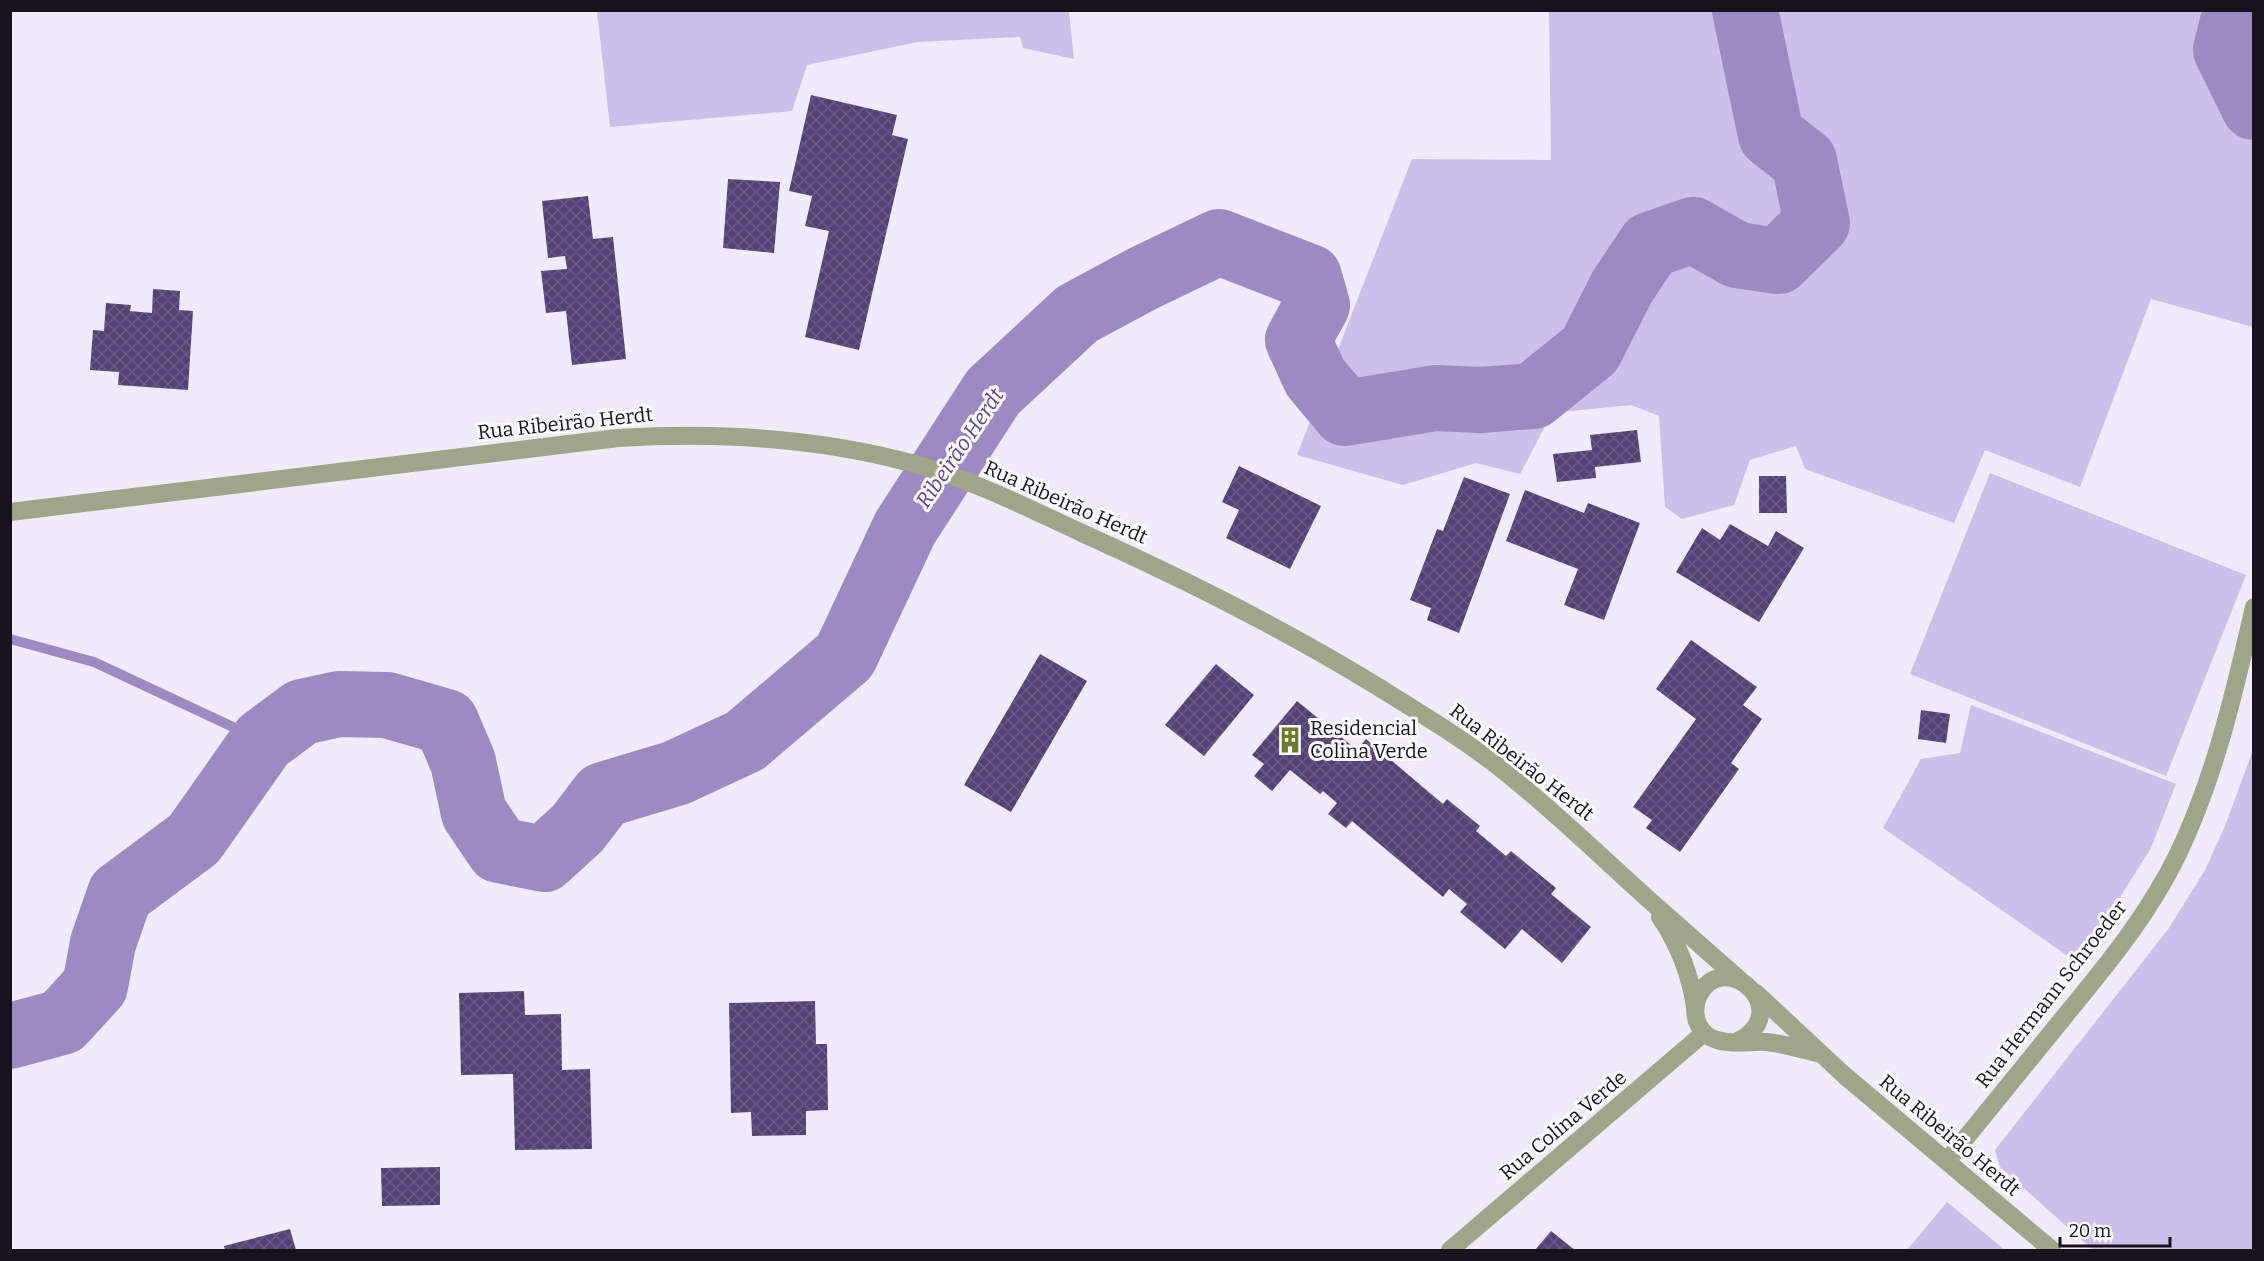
<svg xmlns="http://www.w3.org/2000/svg" width="2264" height="1261" font-family="Bitter,serif">
<style>
.green{fill:#ccbfea}
.lines{fill:none;stroke-linecap:round;stroke-linejoin:round}
.stream{stroke:#9d8ac3;stroke-width:10}
.river{stroke:#9d8ac3;stroke-width:66}
.building{fill:url(#building-cross-hatch)}
.minor{stroke:#9fa589;stroke-width:18}
.tertiary{stroke:#9fa589;stroke-width:18}
.labels{text-anchor:middle;dominant-baseline:central;stroke-width:6;stroke-linejoin:round;paint-order:stroke}
.street-label{font-size:20px;fill:#16131c;stroke:#fbfbfb}
.poi-label{font-size:20px;fill:#16131c;stroke:#fbfbfb;text-anchor:start}
.water-label{font-size:21px;font-style:italic;fill:#5f448c;stroke:#fbfbfb}
</style>
<defs>
<pattern id="building-cross-hatch" width="8" height="8" patternUnits="userSpaceOnUse" patternTransform="scale(1.5)"><rect width="8" height="8" fill="#544276"/><path d="M0 0l8 8M0 8l8-8" fill="none" stroke="#685a84"/></pattern>
</defs>
<rect width="100%" height="100%" fill="#f0ebfb"/>
<g class="green">
<polygon points="597,11 1069,11 1074,59 1023,48 1020,37 918,42 807,65 792,111 610,127"/>
<polygon points="1549,11 2253,11 2253,327 2151,299 2080,487 1985,450 1954,523 1805,469 1796,446 1750,460 1734,505 1682,519 1665,507 1659,416 1631,405 1552,413 1520,474 1476,463 1403,485 1297,455 1412,159 1551,160"/>
<polygon points="1990,473 2246,575 2166,776 1910,674"/>
<polygon points="1971,705 2176,784 2151,848 2117,902 2075,961 1883,828 1921,759 1960,753"/>
<polygon points="2253,750 2253,1250 2093,1250 2000,1167 1995,1150 2169,928 2205,870 2225,826"/>
<polygon points="1947,1202 2005,1250 1907,1250"/>
</g>
<g class="lines">
<polyline class="stream" points="10,639 94,662 263,741"/>
<g class="river">
<polyline points="2236,10 2226,50 2254,107"/>
<polyline points="10,1036 62,1022 95,986 103,943 120,894 194,839 263,741 302,712 339,704 387,705 446,722 463,762 474,813 499,850 544,859 578,828 603,795 676,773 745,741 845,656 905,528 993,392 1077,314 1144,278 1219,242 1309,277 1317,305 1298,340 1315,377 1345,413 1436,398 1480,400 1533,396 1590,350 1622,287 1650,245 1693,230 1737,255 1778,261 1817,223 1804,161 1771,135 1745,10"/>
</g>
</g>
<g class="building">
<polygon points="811,95 897,115 892,135 908,139 859,350 805,337 829,231 805,226 812,196 789,191"/>
<polygon points="728,179 780,182 774,253 723,248"/>
<polygon points="588,196 593,239 613,237 626,359 572,365 566,311 546,313 541,271 567,269 565,256 548,258 542,201"/>
<polygon points="153,289 180,291 179,310 193,311 188,390 118,385 119,372 90,370 93,330 104,331 106,303 131,305 130,311 152,313"/>
<polygon points="1637,430 1641,462 1595,467 1596,478 1557,482 1553,454 1592,450 1590,435"/>
<polygon points="1239,466 1321,506 1290,569 1226,538 1239,510 1222,502"/>
<polygon points="1759,476 1786,476 1787,513 1759,513"/>
<polygon points="1464,477 1510,494 1459,633 1427,620 1431,608 1410,600 1437,529 1443,531"/>
<polygon points="1525,490 1584,513 1588,503 1640,523 1604,620 1564,605 1578,569 1506,541"/>
<polygon points="1730,524 1768,546 1776,531 1804,548 1759,622 1676,572 1702,528 1720,540"/>
<polygon points="1691,640 1757,687 1743,705 1762,719 1731,763 1739,769 1680,852 1646,828 1652,820 1633,807 1696,719 1656,689"/>
<polygon points="1040,654 1087,681 1011,812 964,785"/>
<polygon points="1216,664 1254,695 1204,756 1165,725"/>
<polygon points="1297,701 1357,750 1366,739 1443,804 1447,799 1464,813 1480,826 1476,831 1506,856 1511,851 1556,888 1551,894 1591,927 1562,963 1522,929 1505,949 1460,912 1467,904 1449,889 1443,897 1352,821 1346,828 1328,814 1337,803 1323,791 1320,794 1290,770 1272,791 1254,776 1264,764 1252,755"/>
<polygon points="1921,710 1950,714 1946,743 1918,739"/>
<polygon points="524,991 525,1015 561,1014 562,1070 590,1069 592,1149 515,1150 513,1074 461,1075 459,993"/>
<polygon points="815,1001 816,1044 827,1044 828,1110 806,1111 806,1135 752,1136 751,1112 731,1113 729,1003"/>
<polygon points="440,1167 440,1205 382,1206 381,1168"/>
<polygon points="290,1229 296,1250 225,1250 224,1246"/>
<polygon points="1551,1231 1575,1250 1535,1250"/>
</g>
<g class="lines">
<g class="minor">
<path d="M1947,1161C1986,1113 2025,1065 2064,1017C2106,966 2149,914 2178,854C2215,777 2235,690 2254,607"/>
<polyline points="1450,1250 1704,1033"/>
</g>
<g class="tertiary">
<path d="M10,512L618,438C717,432 814,437 911,463C971,479 1028,508 1084,534C1184,579 1282,628 1375,685C1417,711 1460,737 1499,767C1551,808 1599,855 1648,899C1679,926 1709,953 1740,980"/>
<path d="M1660,917C1679,945 1690,973 1695,1007"/>
<polyline points="1756,993 1844,1075 2052,1250"/>
<path d="M1736,1042C1798,1013 1725,945 1699,995C1694,1004 1694,1017 1699,1026C1703,1033 1709,1038 1717,1040C1732,1045 1751,1041 1767,1042C1784,1044 1801,1049 1817,1053"/>
</g>
</g>
<defs>
<g id="building-bare" transform="scale(2.07)"><path d="M-4-6H4V6H1V3H-1V6H-4ZM-2.5-4.3h1.7v1.8h-1.7ZM.8-4.3h1.7v1.8H.8ZM-2.5-1h1.7V.8h-1.7ZM.8-1h1.7V.8H.8Z" fill="#6e7a27" stroke="#fbfbfb" stroke-width="2.5" paint-order="stroke"/></g>
</defs>
<g fill-rule="evenodd">
<use href="#building-bare" x="1290" y="740"/>
</g>
<g class="labels">
<g class="street-label">
<text transform="translate(565 423) rotate(-6)">Rua Ribeirão Herdt</text>
<text transform="translate(1066 502) rotate(24)">Rua Ribeirão Herdt</text>
<text transform="translate(1522 762) rotate(38)">Rua Ribeirão Herdt</text>
<text transform="translate(2051 994) rotate(-52)">Rua Hermann Schroeder</text>
<text transform="translate(1563 1125) rotate(-40)">Rua Colina Verde</text>
<text transform="translate(1950 1135) rotate(40)">Rua Ribeirão Herdt</text>
</g>
<g class="poi-label">
<text x="1310" y="728">Residencial<tspan x="1310" dy="23">Colina Verde</tspan></text>
</g>
<g class="water-label">
<text transform="translate(960 448) rotate(-56)">Ribeirão Herdt</text>
</g>
</g>
<rect width="2264" height="1261" fill="none" stroke="#16131c" stroke-width="24"/>
<path d="M2060 1237v9h110v-9" fill="none" stroke="#16131c" stroke-width="3"/>
<text x="2069" y="1237" font-size="18" fill="#16131c" stroke="#fbfbfb" stroke-width="4.5" paint-order="stroke">20 m</text>
</svg>
